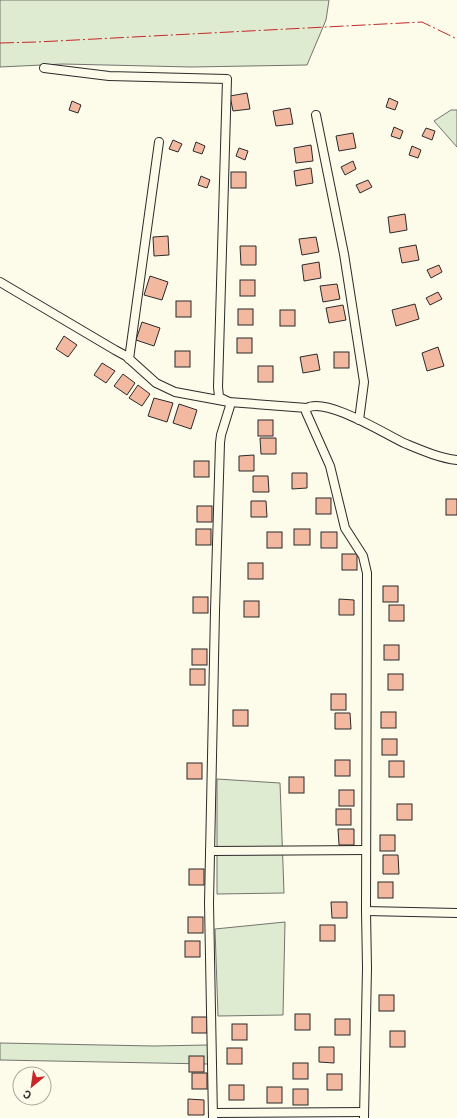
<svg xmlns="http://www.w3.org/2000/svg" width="457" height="1118" font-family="Roboto,sans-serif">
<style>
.green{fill:#deebd1;stroke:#74746e}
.building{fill:#f2b8a0;stroke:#2b2b2b}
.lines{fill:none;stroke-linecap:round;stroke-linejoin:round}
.minor-casing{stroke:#2b2b2b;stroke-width:10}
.minor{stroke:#fdfbea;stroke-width:8}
.power{stroke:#c62828;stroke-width:1;stroke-dasharray:14 3 2 3;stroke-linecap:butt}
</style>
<rect width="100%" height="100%" fill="#fdfbea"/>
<g class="green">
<polygon points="0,0 329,0 326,20 307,65 191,67 63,64 0,67"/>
<polygon points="451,110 457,110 457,147 434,121"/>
<polygon points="217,779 280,783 284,893 217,894"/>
<polygon points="285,922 283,1015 218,1016 215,929"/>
<polygon points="0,1043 154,1046 208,1045 208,1064 0,1060"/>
</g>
<g class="building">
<polygon points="247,93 250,109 233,111 230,96"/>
<polygon points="389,98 398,102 395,110 386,107"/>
<polygon points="72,101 81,105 78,113 69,110"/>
<polygon points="290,108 293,124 276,126 273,111"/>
<polygon points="394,127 403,131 400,139 391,136"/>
<polygon points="426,128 435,131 432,140 422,136"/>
<polygon points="353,133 356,148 339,151 336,136"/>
<polygon points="173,140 182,144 178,152 169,149"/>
<polygon points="196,142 205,146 202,154 193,151"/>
<polygon points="311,145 313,161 296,163 294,148"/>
<polygon points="412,146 421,150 418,158 409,155"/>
<polygon points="239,148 248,151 245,160 236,156"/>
<polygon points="353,161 356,169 345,175 341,167"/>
<polygon points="311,168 313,183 296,186 294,171"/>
<rect x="231" y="172" width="15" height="16"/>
<polygon points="201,176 210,180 207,188 198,185"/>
<polygon points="368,180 372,187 360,193 356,185"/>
<polygon points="405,214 407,230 390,233 388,217"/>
<polygon points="168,236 169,255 154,256 153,237"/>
<polygon points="316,237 319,252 302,255 299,239"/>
<polygon points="416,245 419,260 402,263 399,248"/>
<polygon points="240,246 256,246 256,265 241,265"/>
<polygon points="319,262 321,278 304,281 302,265"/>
<polygon points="439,265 442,272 431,278 427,270"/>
<polygon points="150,276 168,282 162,300 144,295"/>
<rect x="240" y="280" width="15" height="16"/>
<polygon points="337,284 340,299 323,302 320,286"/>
<polygon points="438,292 442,299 430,305 426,298"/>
<rect x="176" y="301" width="15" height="16"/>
<polygon points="415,304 419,319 396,326 392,310"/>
<polygon points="343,305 346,320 329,323 326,308"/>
<rect x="238" y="309" width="15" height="16"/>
<rect x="280" y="310" width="15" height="16"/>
<polygon points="142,322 160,328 154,346 136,340"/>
<polygon points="64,336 77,345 68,357 56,349"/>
<rect x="237" y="338" width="15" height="15"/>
<polygon points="438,347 444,366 427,371 422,353"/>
<rect x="175" y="351" width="15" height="16"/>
<rect x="334" y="352" width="15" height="16"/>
<polygon points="317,354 320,370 303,373 300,357"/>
<polygon points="102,363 115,371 106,383 94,375"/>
<rect x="258" y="366" width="15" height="16"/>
<polygon points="123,374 135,383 127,395 114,386"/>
<polygon points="138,385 150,394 142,406 129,398"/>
<polygon points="154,398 173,403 167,422 148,416"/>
<polygon points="179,404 197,410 191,429 173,423"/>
<rect x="258" y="420" width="15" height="16"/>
<polygon points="260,438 276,438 276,454 261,454"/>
<polygon points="254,455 254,471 239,471 239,456"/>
<rect x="194" y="461" width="15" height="16"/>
<polygon points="292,473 307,473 307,488 292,489"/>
<polygon points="253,476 268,476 269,492 253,492"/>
<rect x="316" y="498" width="15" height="16"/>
<rect x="446" y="499" width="11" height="16"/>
<polygon points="251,501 266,501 267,517 251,517"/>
<rect x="197" y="506" width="15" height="16"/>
<rect x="196" y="529" width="15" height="16"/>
<rect x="294" y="529" width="16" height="16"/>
<rect x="267" y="532" width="15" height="16"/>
<rect x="321" y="532" width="16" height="16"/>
<rect x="342" y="554" width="15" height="16"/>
<rect x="248" y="563" width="15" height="16"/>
<rect x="383" y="586" width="15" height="16"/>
<rect x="193" y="597" width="15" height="16"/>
<polygon points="339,599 354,600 354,615 339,615"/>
<rect x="244" y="601" width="15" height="16"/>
<rect x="389" y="605" width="15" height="16"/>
<rect x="384" y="645" width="15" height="15"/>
<rect x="192" y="649" width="15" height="16"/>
<rect x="190" y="669" width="15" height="16"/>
<rect x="388" y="674" width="15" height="16"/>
<rect x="331" y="694" width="15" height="16"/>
<rect x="233" y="710" width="15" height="16"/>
<rect x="381" y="712" width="15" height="16"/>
<polygon points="335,713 350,713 351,729 335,729"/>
<rect x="382" y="739" width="15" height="16"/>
<rect x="335" y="760" width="15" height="16"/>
<rect x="389" y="761" width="15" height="16"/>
<rect x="187" y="763" width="15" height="16"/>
<rect x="289" y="777" width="15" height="16"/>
<rect x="339" y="790" width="15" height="16"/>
<rect x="397" y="804" width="15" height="16"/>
<rect x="336" y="809" width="15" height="16"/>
<polygon points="338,829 354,829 354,845 339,845"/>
<rect x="380" y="835" width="15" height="16"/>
<polygon points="383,855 398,855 399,874 383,874"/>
<rect x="189" y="869" width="15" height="16"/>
<rect x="378" y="882" width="15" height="16"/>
<polygon points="331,902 347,902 347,918 332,918"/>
<rect x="188" y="917" width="15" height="16"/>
<rect x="320" y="925" width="15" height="16"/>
<rect x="185" y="941" width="15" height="16"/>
<rect x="379" y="995" width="15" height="16"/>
<rect x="295" y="1014" width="15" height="16"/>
<rect x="192" y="1017" width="15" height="16"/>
<rect x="335" y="1019" width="15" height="16"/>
<rect x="232" y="1024" width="15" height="16"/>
<rect x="390" y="1031" width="15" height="16"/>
<polygon points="319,1047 334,1047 334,1063 319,1062"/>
<rect x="227" y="1048" width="15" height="16"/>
<rect x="189" y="1056" width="15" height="16"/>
<rect x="293" y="1063" width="15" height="16"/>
<rect x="192" y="1073" width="15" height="16"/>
<rect x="327" y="1074" width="15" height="16"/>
<rect x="229" y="1085" width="15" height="15"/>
<rect x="267" y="1087" width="15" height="16"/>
<rect x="293" y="1089" width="15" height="16"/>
<polygon points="188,1099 204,1100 204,1115 188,1115"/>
</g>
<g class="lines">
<g class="minor-casing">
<g id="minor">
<polyline points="44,68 109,76 227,79 218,387 219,397 229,402 230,406 221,435 220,443 215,611 209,903 213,1118"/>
<polyline points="316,115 344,254 364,382 359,420"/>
<polyline points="0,282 115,350 126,356 156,383 175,392 229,402 307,408"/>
<polyline points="129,359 159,142"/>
<polyline points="210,851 366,850"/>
<polyline points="366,911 457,913"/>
<polyline points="213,1113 364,1112"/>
<path d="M364,1118L367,968L366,911L367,573L363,556L345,528L330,466L306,412L307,408C326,397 385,434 404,443C421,450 439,458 457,460"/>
</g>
</g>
<use href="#minor" class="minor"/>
<polyline class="power" points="0,43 37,42 422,22 457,39"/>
</g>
<g transform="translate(32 1086) rotate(209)"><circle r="19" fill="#fdfbea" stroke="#a9a89e"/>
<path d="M0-3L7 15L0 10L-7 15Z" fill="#c62828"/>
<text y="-6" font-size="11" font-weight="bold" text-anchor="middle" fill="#2b2b2b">С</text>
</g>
</svg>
